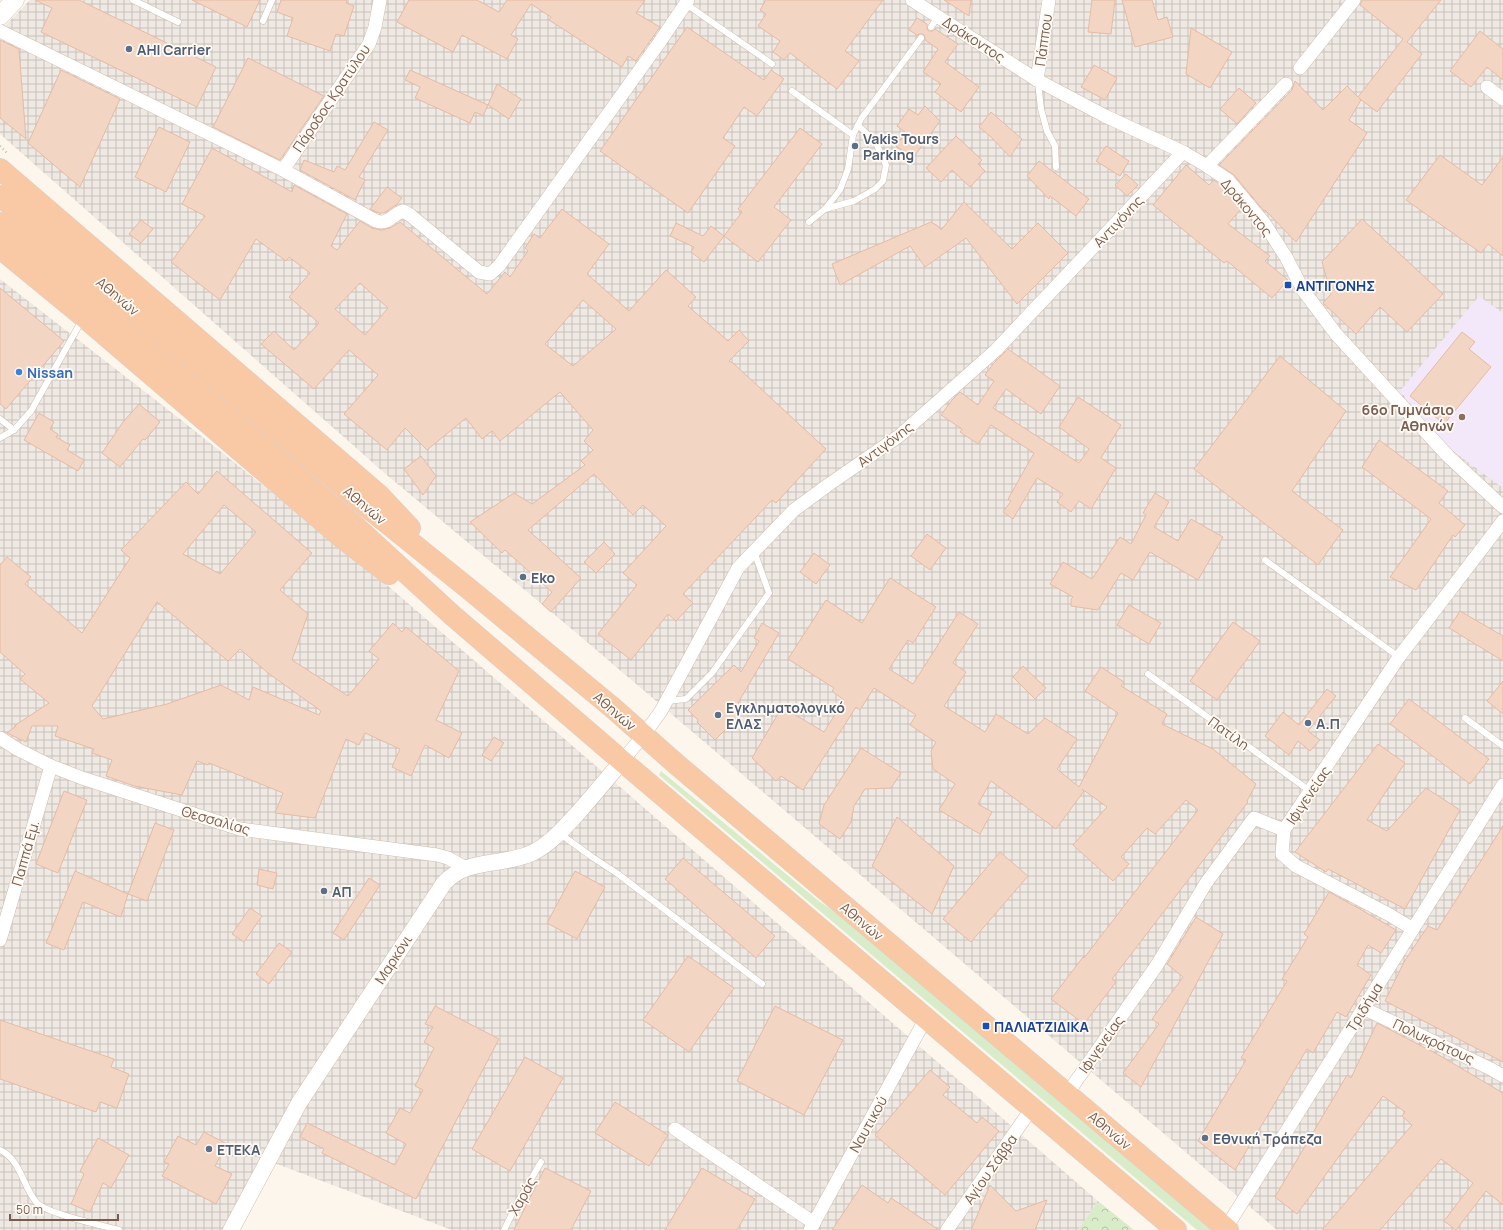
<svg xmlns="http://www.w3.org/2000/svg" width="1503" height="1230" font-family="Manrope,sans-serif">
<style>
.industrial{fill:url(#industrial-grid)}
.education{fill:#f3e8fa}
.grass{fill:#d8ecc9}
.forest{fill:url(#forest-crowns)}
.building{fill:#f3d5c3;stroke:#e6bba3;fill-rule:evenodd}
.lines{fill:none;stroke-linecap:round;stroke-linejoin:round}
.service-casing{stroke:#d1beb0;stroke-width:7}
.minor-casing{stroke:#d1beb0;stroke-width:14}
.tertiary-casing{stroke:#d1beb0;stroke-width:17}
.secondary-casing{stroke:#d6c0b0;stroke-width:19}
.trunk-casing{stroke:#dad1cd;stroke-width:22}
.path{stroke:#d9b8a5;stroke-width:2.5;stroke-dasharray:1 3;stroke-linecap:butt}
.service{stroke:#fff;stroke-width:6}
.minor{stroke:#fff;stroke-width:13}
.tertiary{stroke:#fff;stroke-width:16}
.secondary{stroke:#fff;stroke-width:18}
.trunk{stroke:#f9c8a4;stroke-width:21}
.service-dot{fill:#5c6f8a;stroke:#fffaf3;stroke-width:1.5}
.transit-dot{fill:#1a4fb4;stroke:#fffaf3;stroke-width:1.5}
.shop-dot{fill:#3f7fe0;stroke:#fffaf3;stroke-width:1.5}
.education-dot{fill:#8d6e63;stroke:#fffaf3;stroke-width:1.5}
.labels{text-anchor:middle;dominant-baseline:central;stroke-width:3.5;stroke-linejoin:round;paint-order:stroke}
.street-label{font-size:14px;fill:#7a5c4d;stroke:#fffaf3}
.service-label{font-size:14px;font-weight:bold;fill:#4e5e75;stroke:#fffaf3;text-anchor:start}
.transit-label{font-size:14px;font-weight:bold;fill:#164399;stroke:#fffaf3;text-anchor:start}
.shop-label{font-size:14px;font-weight:bold;fill:#366cbe;stroke:#fffaf3;text-anchor:start}
.education-label{font-size:14px;font-weight:bold;fill:#785e54;stroke:#fffaf3;text-anchor:end}
</style>
<defs>
<pattern id="industrial-grid" width="8" height="8" patternUnits="userSpaceOnUse"><rect width="8" height="8" fill="#efe9e4"/><path d="M0 4h8M4 0v8" fill="none" stroke="#c7c0bb"/></pattern>
<pattern id="forest-crowns" width="20" height="18" patternUnits="userSpaceOnUse"><rect width="20" height="18" fill="#d8ecc9"/><path d="M2 6a3 3 0 1 1 6 0M12 15a3 3 0 1 1 6 0" fill="none" stroke="#b4c2a5"/></pattern>
</defs>
<rect width="100%" height="100%" fill="#fdf6ec"/>
<g class="industrial">
<polygon points="30,0 1503,0 1503,1230 1277,1230 574,631 388,476 0,134 0,31"/>
<polygon points="0,279 180,419 380,579 1098,1201 1078,1230 452,1230 261,1158 222,1230 0,1230"/>
</g>
<polygon class="education" points="1479,296 1503,313 1503,488 1442,443 1400,391"/>
<polygon class="grass" points="661,771 820,902 839,914 1214,1230 1197,1230 659,775"/>
<polygon class="forest" points="1098,1201 1134,1230 1078,1230"/>
<g class="building">
<polygon points="35,0 79,0 216,67 197,107 41,32 52,8"/>
<polygon points="192,0 260,0 247,27"/>
<polygon points="281,0 347,0 346,3 354,6 344,36 336,34 330,51 287,36 293,18 277,12"/>
<polygon points="409,0 477,0 499,12 507,0 645,0 636,13 660,27 636,61 628,56 622,67 549,20 551,17 531,4 511,35 518,39 507,59 462,35 453,52 397,22"/>
<polygon points="766,0 883,0 845,51 859,61 837,89 790,53 784,60 773,52 780,41 758,26 766,14 760,10"/>
<polygon points="944,0 971,0 969,16"/>
<polygon points="1092,0 1115,0 1111,34 1088,32"/>
<polygon points="1122,0 1152,0 1158,20 1167,17 1173,37 1135,47"/>
<polygon points="1362,0 1441,0 1407,42 1422,54 1377,112 1359,98 1361,100 1349,120 1367,133 1296,242 1265,210 1264,211 1234,175 1219,165 1292,90 1295,81 1323,110 1347,86 1358,97 1403,39 1360,5"/>
<polygon points="917,18 927,24 927,29 929,31 933,31 935,29 958,44 945,62 979,87 961,112 935,92 941,84 923,72 938,49 925,40 925,37 923,34 920,34 917,35 909,30"/>
<polygon points="687,27 764,80 771,70 784,79 757,116 744,107 723,138 735,146 688,213 600,151"/>
<polygon points="1191,28 1232,52 1210,88 1186,74"/>
<polygon points="1480,31 1503,49 1503,80 1487,67 1471,87 1450,71"/>
<polygon points="0,40 19,49 26,139 0,118"/>
<polygon points="248,58 324,96 280,160 213,127"/>
<polygon points="1094,65 1117,78 1105,100 1081,87"/>
<polygon points="61,70 120,99 80,187 28,143"/>
<polygon points="410,70 488,105 483,116 475,112 470,123 415,98 420,87 405,80"/>
<polygon points="497,84 521,99 509,119 488,105"/>
<polygon points="1239,88 1256,103 1237,124 1220,109"/>
<polygon points="925,106 940,121 913,158 896,146 906,133 897,126 909,109 918,115"/>
<polygon points="991,112 1022,139 1010,157 990,136 979,127"/>
<polygon points="374,122 388,130 359,177 365,180 355,200 300,170 304,160 334,172 337,166 345,170"/>
<polygon points="159,127 190,142 166,192 135,177"/>
<polygon points="800,128 822,144 774,207 791,220 758,262 724,236 742,212 738,209"/>
<polygon points="956,136 982,160 978,164 985,171 970,187 952,170 941,182 926,168"/>
<polygon points="1106,146 1129,161 1120,176 1096,161"/>
<path d="M212,148L292,192L294,185L347,214L331,246L337,250L360,221L372,228L381,230L390,228L400,222L487,294L505,272L510,277L528,251L525,248L534,234L540,238L562,209L609,244L587,274L629,311L666,270L696,297L688,306L728,341L739,330L749,341L729,361L733,363L826,449L776,503L772,500L683,594L693,603L676,621L668,614L631,660L598,634L637,585L623,573L666,526L643,505L633,515L594,474L528,530L581,578L551,612L542,604L552,592L505,550L502,553L470,522L514,493L532,504L585,465L581,461L593,450L584,441L593,430L560,392L500,441L492,431L482,439L466,418L427,450L405,428L387,450L344,414L378,375L349,350L314,389L261,344L274,331L294,350L319,323L289,297L310,273L289,257L286,261L256,239L220,300L171,262L205,216L182,204ZM360,283L388,308L365,335L335,309ZM583,300L616,329L573,366L545,344Z"/>
<polygon points="1440,155 1482,185 1503,157 1503,256 1488,244 1481,253 1406,200"/>
<polygon points="1039,161 1089,199 1076,216 1050,196 1049,199 1027,176"/>
<polygon points="1186,165 1209,185 1214,180 1223,186 1241,209 1228,224 1270,256 1265,261 1288,280 1272,298 1227,261 1224,263 1153,205"/>
<polygon points="1126,174 1138,185 1127,196 1115,185"/>
<polygon points="387,187 402,198 396,205 384,213 379,213 370,209"/>
<polygon points="964,202 1012,249 1038,223 1068,253 1017,304 966,238 925,267 910,246 840,285 832,264 931,222 938,226 941,230"/>
<polygon points="1362,219 1443,294 1407,332 1380,307 1356,334 1323,303 1331,294 1322,262"/>
<polygon points="141,220 153,229 141,243 129,234"/>
<polygon points="676,223 703,236 711,226 724,236 704,262 691,252 694,247 670,236"/>
<polygon points="0,288 64,341 6,409 0,404"/>
<polygon points="1462,332 1475,342 1469,349 1491,367 1444,424 1410,396"/>
<polygon points="1008,349 1060,386 1041,414 1006,389 993,408 1079,463 1089,449 1059,427 1078,397 1121,425 1101,458 1116,468 1091,509 1079,501 1071,512 1057,502 1063,494 1037,478 1013,519 1003,512 1011,501 1008,499 1034,453 991,425 978,444 960,432 962,429 941,415 952,400 960,392 978,405 994,381 985,375 993,364"/>
<polygon points="1280,356 1346,411 1292,491 1343,530 1318,565 1194,469"/>
<polygon points="139,404 160,422 145,440 143,439 120,467 102,453 123,422"/>
<polygon points="39,413 54,422 50,429 58,434 56,437 70,445 67,450 84,460 78,471 24,440"/>
<polygon points="1379,440 1448,491 1439,503 1465,525 1455,537 1453,535 1416,590 1390,577 1431,519 1362,467"/>
<polygon points="421,456 436,476 423,495 404,469"/>
<path d="M217,471L312,553L280,590L308,614L292,660L348,696L379,659L369,651L393,623L402,632L406,627L459,671L436,720L462,733L449,758L425,745L411,776L392,767L400,749L365,733L359,745L346,739L315,818L275,813L283,793L209,763L208,765L197,761L182,795L134,786L106,776L112,760L92,753L94,749L55,736L58,726H32L26,742L7,733L16,726H14L49,703L20,679L25,674L0,652V565L7,557L31,577L25,584L82,633L130,558L121,550L186,482L198,494ZM224,505L256,532L220,574L183,554ZM157,602L228,661L240,649L268,673L321,711L319,715L253,687L249,700L221,685L167,704L103,719L92,706Z"/>
<polygon points="1155,493 1169,502 1154,527 1178,541 1191,519 1223,537 1198,580 1150,552 1133,580 1121,573 1098,610 1071,606 1071,599 1073,597 1050,584 1063,562 1092,579 1120,537 1131,544 1146,515 1143,513"/>
<polygon points="927,534 946,548 930,570 911,556"/>
<polygon points="604,542 615,554 596,573 584,562"/>
<polygon points="814,553 830,565 816,584 800,572"/>
<polygon points="890,578 936,607 913,643 908,640 889,669 913,684 959,612 978,624 953,663 966,672 944,706 985,732 996,714 1028,734 1045,718 1077,739 1057,769 1079,787 1118,713 1085,691 1101,667 1124,682 1121,686 1167,714 1162,724 1213,749 1256,784 1247,801 1248,802 1112,979 1116,982 1084,1024 1051,999 1083,957 1084,958 1198,810 1186,800 1155,834 1147,828 1121,857 1129,864 1113,881 1073,845 1107,807 1082,789 1084,791 1056,829 991,781 978,804 992,812 980,834 939,810 955,784 933,769 931,751 936,742 910,725 916,715 874,688 860,710 856,707 803,790 781,776 776,781 752,758 782,707 824,732 844,700 832,691 834,688 788,659 826,600 862,623"/>
<polygon points="1129,605 1161,623 1149,644 1117,625"/>
<polygon points="1460,611 1503,636 1503,661 1449,628"/>
<polygon points="1233,622 1260,641 1217,700 1190,681"/>
<polygon points="762,623 779,633 738,703 745,707 741,714 715,740 697,722 698,720 688,710 734,665 741,672 759,641 754,638"/>
<polygon points="1023,666 1046,688 1035,699 1013,677"/>
<polygon points="1503,681 1503,714 1487,701"/>
<polygon points="1327,689 1336,696 1308,731 1320,740 1310,751 1298,741 1289,755 1265,736 1283,712 1299,725"/>
<polygon points="1409,699 1489,759 1470,784 1390,724"/>
<polygon points="494,737 504,743 491,761 482,755"/>
<polygon points="1378,744 1405,763 1367,820 1387,831 1426,788 1460,810 1405,909 1328,869 1326,872 1295,852"/>
<polygon points="861,748 901,773 891,788 865,789 854,806 851,822 840,839 819,824 824,805"/>
<polygon points="64,791 87,800 58,873 36,864"/>
<polygon points="897,817 954,866 932,914 872,866"/>
<polygon points="155,823 174,830 147,901 128,894"/>
<polygon points="1503,826 1503,1062 1385,1001 1404,962 1428,926 1437,930"/>
<polygon points="1000,852 1028,876 971,942 943,919"/>
<polygon points="683,858 775,936 756,958 665,879"/>
<polygon points="259,869 277,873 273,889 257,885"/>
<polygon points="75,871 128,894 121,917 83,902 64,950 46,943"/>
<polygon points="575,871 605,887 577,939 547,923"/>
<polygon points="369,878 380,885 344,940 333,933"/>
<polygon points="1329,892 1360,909 1396,930 1381,953 1368,945 1357,965 1371,975 1346,1017 1337,1012 1313,1053 1307,1049 1235,1170 1198,1141 1246,1060 1241,1058 1287,981 1282,979 1308,937 1304,934"/>
<polygon points="250,908 262,916 244,942 232,934"/>
<polygon points="1196,917 1223,934 1141,1087 1123,1073 1159,1024 1152,1019 1183,977 1167,964"/>
<polygon points="279,943 292,952 269,984 256,974"/>
<polygon points="688,956 734,988 689,1052 643,1020"/>
<polygon points="435,1006 499,1039 436,1159 416,1199 322,1153 324,1149 300,1137 307,1123 395,1165 406,1144 386,1133 400,1108 410,1113 423,1090 415,1086 434,1048 424,1042 433,1027 425,1024"/>
<polygon points="775,1006 843,1040 804,1115 737,1081"/>
<polygon points="0,1020 114,1059 111,1067 129,1074 117,1108 100,1102 96,1112 0,1079"/>
<polygon points="1377,1023 1437,1054 1503,1093 1503,1205 1486,1191 1456,1230 1444,1221 1473,1183 1441,1159 1380,1230 1322,1230 1412,1125 1402,1116 1405,1112 1383,1096 1297,1214 1275,1197 1347,1075 1351,1078"/>
<polygon points="525,1057 563,1078 510,1171 472,1149"/>
<polygon points="930,1070 950,1087 943,1095 977,1123 982,1117 999,1131 945,1195 875,1135"/>
<polygon points="615,1102 668,1135 649,1166 595,1133"/>
<polygon points="204,1132 227,1144 215,1166 232,1174 216,1204 162,1176 169,1164 164,1162 178,1136 196,1145"/>
<polygon points="98,1138 129,1155 111,1188 103,1183 90,1212 71,1204 84,1174 80,1171"/>
<polygon points="545,1168 591,1191 571,1230 514,1230"/>
<polygon points="702,1168 755,1199 737,1230 665,1230"/>
<polygon points="862,1185 888,1203 891,1198 939,1230 832,1230"/>
<polygon points="990,1185 1016,1211 1047,1200 1035,1230 971,1230"/>
</g>
<g class="lines">
<g class="service-casing">
<g id="service">
<polyline points="133,0 178,22"/>
<polyline points="686,4 772,64"/>
<polyline points="263,21 272,0"/>
<polyline points="931,27 938,17"/>
<polyline points="1038,82 1041,109 1047,131 1055,146 1056,167"/>
<polyline points="792,91 853,135"/>
<polyline points="825,209 854,201 875,189 883,181 886,165 876,143 858,125"/>
<polyline points="809,222 825,209 840,190 848,169 853,135 861,119 921,38"/>
<polyline points="0,419 14,430"/>
<polyline points="0,438 14,430 31,411 82,320"/>
<polyline points="1265,560 1399,657"/>
<polyline points="1148,674 1310,791"/>
<polyline points="667,701 686,699 712,673 769,593 754,551"/>
<polyline points="1465,718 1503,746"/>
<polyline points="559,833 592,857 618,874 762,984"/>
<path d="M0,1150C20,1159 23,1186 36,1202C47,1214 101,1225 119,1230"/>
<polyline points="504,1230 519,1200 541,1162"/>
</g>
</g>
<g class="minor-casing">
<g id="minor">
<polyline points="912,0 1037,80 1105,116 1183,152 1207,166 1228,180 1264,223 1286,257 1303,290 1336,334 1448,456 1503,507"/>
<path d="M0,31L283,170L376,221C389,225 391,215 403,211L410,215L479,272L490,274L499,266L659,43L688,0"/>
<polyline points="1300,68 1354,0"/>
<polyline points="1037,80 1049,0"/>
<polyline points="1487,87 1503,99"/>
<polyline points="1207,166 1286,84"/>
<polyline points="283,170 369,44 375,27 380,0"/>
<polyline points="0,738 17,749 51,766 82,778 240,829 437,855 448,858 466,868"/>
<polyline points="622,761 643,736 661,711 738,568 794,510 828,485 899,436 996,350 1183,152"/>
<polyline points="1284,830 1282,854 1296,866 1388,914 1413,929"/>
<polyline points="0,940 51,766"/>
<polyline points="1363,1008 1491,1069 1503,1076"/>
<polyline points="1067,1094 1157,965 1206,883 1254,818 1284,830 1399,657 1503,521"/>
<polyline points="675,1129 814,1223"/>
<polyline points="1226,1228 1503,785"/>
<polyline points="810,1230 926,1018"/>
<polyline points="947,1230 1032,1108"/>
</g>
</g>
<g class="tertiary-casing">
<path id="tertiary" d="M231,1230L299,1103L444,883C468,857 504,867 534,852C551,843 563,829 577,814C592,797 607,779 622,761"/>
</g>
<g class="secondary-casing">
<polyline id="secondary" points="0,16 15,0"/>
</g>
<g class="trunk-casing">
<g id="trunk">
<polyline points="0,169 379,495 410,528"/>
<polyline points="0,196 367,507 469,589 613,708 675,763 1228,1230"/>
<polyline points="0,223 353,524 452,615 622,761 1176,1230"/>
<polyline points="0,248 84,317 341,537 389,574"/>
</g>
</g>
<polyline class="path" points="0,146 7,153"/>
<use href="#service" class="service"/>
<use href="#minor" class="minor"/>
<use href="#tertiary" class="tertiary"/>
<use href="#secondary" class="secondary"/>
<use href="#trunk" class="trunk"/>
</g>
<g class="service-dot">
<circle cx="129" cy="49" r="4"/>
<circle cx="855" cy="146" r="4"/>
<circle cx="523" cy="577" r="4"/>
<circle cx="718" cy="715" r="4"/>
<circle cx="1308" cy="723" r="4"/>
<circle cx="324" cy="891" r="4"/>
<circle cx="1205" cy="1138" r="4"/>
<circle cx="209" cy="1149" r="4"/>
</g>
<g class="transit-dot">
<rect x="1284" y="281" width="8" height="8" rx="2"/>
<rect x="982" y="1022" width="8" height="8" rx="2"/>
</g>
<circle class="shop-dot" cx="19" cy="372" r="4"/>
<circle class="education-dot" cx="1462" cy="417" r="4"/>
<g class="labels">
<g class="street-label">
<text transform="translate(974 39) rotate(33)">Δράκοντος</text>
<text transform="translate(1043 40) rotate(-82)">Πάππου</text>
<text transform="translate(331 98) rotate(-56)">Πάροδος Κρατύλου</text>
<text transform="translate(1247 207) rotate(50)">Δράκοντος</text>
<text transform="translate(1118 221) rotate(-47)">Αντιγόνης</text>
<text transform="translate(118 296) rotate(40)">Αθηνών</text>
<text transform="translate(885 444) rotate(-37)">Αντιγόνης</text>
<text transform="translate(365 505) rotate(40)">Αθηνών</text>
<text transform="translate(615 711) rotate(41)">Αθηνών</text>
<text transform="translate(1229 733) rotate(36)">Πατίλη</text>
<text transform="translate(1308 795) rotate(-56)">Ιφιγενείας</text>
<text transform="translate(216 820) rotate(16)">Θεσσαλίας</text>
<text transform="translate(25 853) rotate(-74)">Παππά Εμ.</text>
<text transform="translate(862 921) rotate(40)">Αθηνών</text>
<text transform="translate(393 959) rotate(-57)">Μαρκόνι</text>
<text transform="translate(1364 1007) rotate(-58)">Τριδήμα</text>
<text transform="translate(1434 1041) rotate(25)">Πολυκράτους</text>
<text transform="translate(1101 1044) rotate(-55)">Ιφιγενείας</text>
<text transform="translate(868 1124) rotate(-61)">Ναυτικού</text>
<text transform="translate(1110 1130) rotate(40)">Αθηνών</text>
<text transform="translate(990 1169) rotate(-55)">Αγίου Σάββα</text>
<text transform="translate(522 1196) rotate(-61)">Χαράς</text>
</g>
<g class="service-label">
<text x="137" y="49">AHI Carrier</text>
<text x="863" y="138">Vakis Tours<tspan x="863" dy="16">Parking</tspan></text>
<text x="531" y="577">Eko</text>
<text x="726" y="707">Εγκληματολογικό<tspan x="726" dy="16">ΕΛΑΣ</tspan></text>
<text x="1316" y="723">Α.Π</text>
<text x="332" y="891">ΑΠ</text>
<text x="1213" y="1138">Εθνική Τράπεζα</text>
<text x="217" y="1149">ΕΤΕΚΑ</text>
</g>
<g class="transit-label">
<text x="1296" y="285">ΑΝΤΙΓΟΝΗΣ</text>
<text x="994" y="1026">ΠΑΛΙΑΤΖΙΔΙΚΑ</text>
</g>
<g class="shop-label">
<text x="27" y="372">Nissan</text>
</g>
<g class="education-label">
<text x="1454" y="409">66ο Γυμνάσιο<tspan x="1454" dy="16">Αθηνών</tspan></text>
</g>
</g>
<path d="M10 1214v6h108v-6" fill="none" stroke="#7a5c4d" stroke-width="2"/>
<text x="16" y="1214" font-size="12" fill="#7a5c4d" stroke="#fffaf3" stroke-width="3" paint-order="stroke">50 m</text>
</svg>
